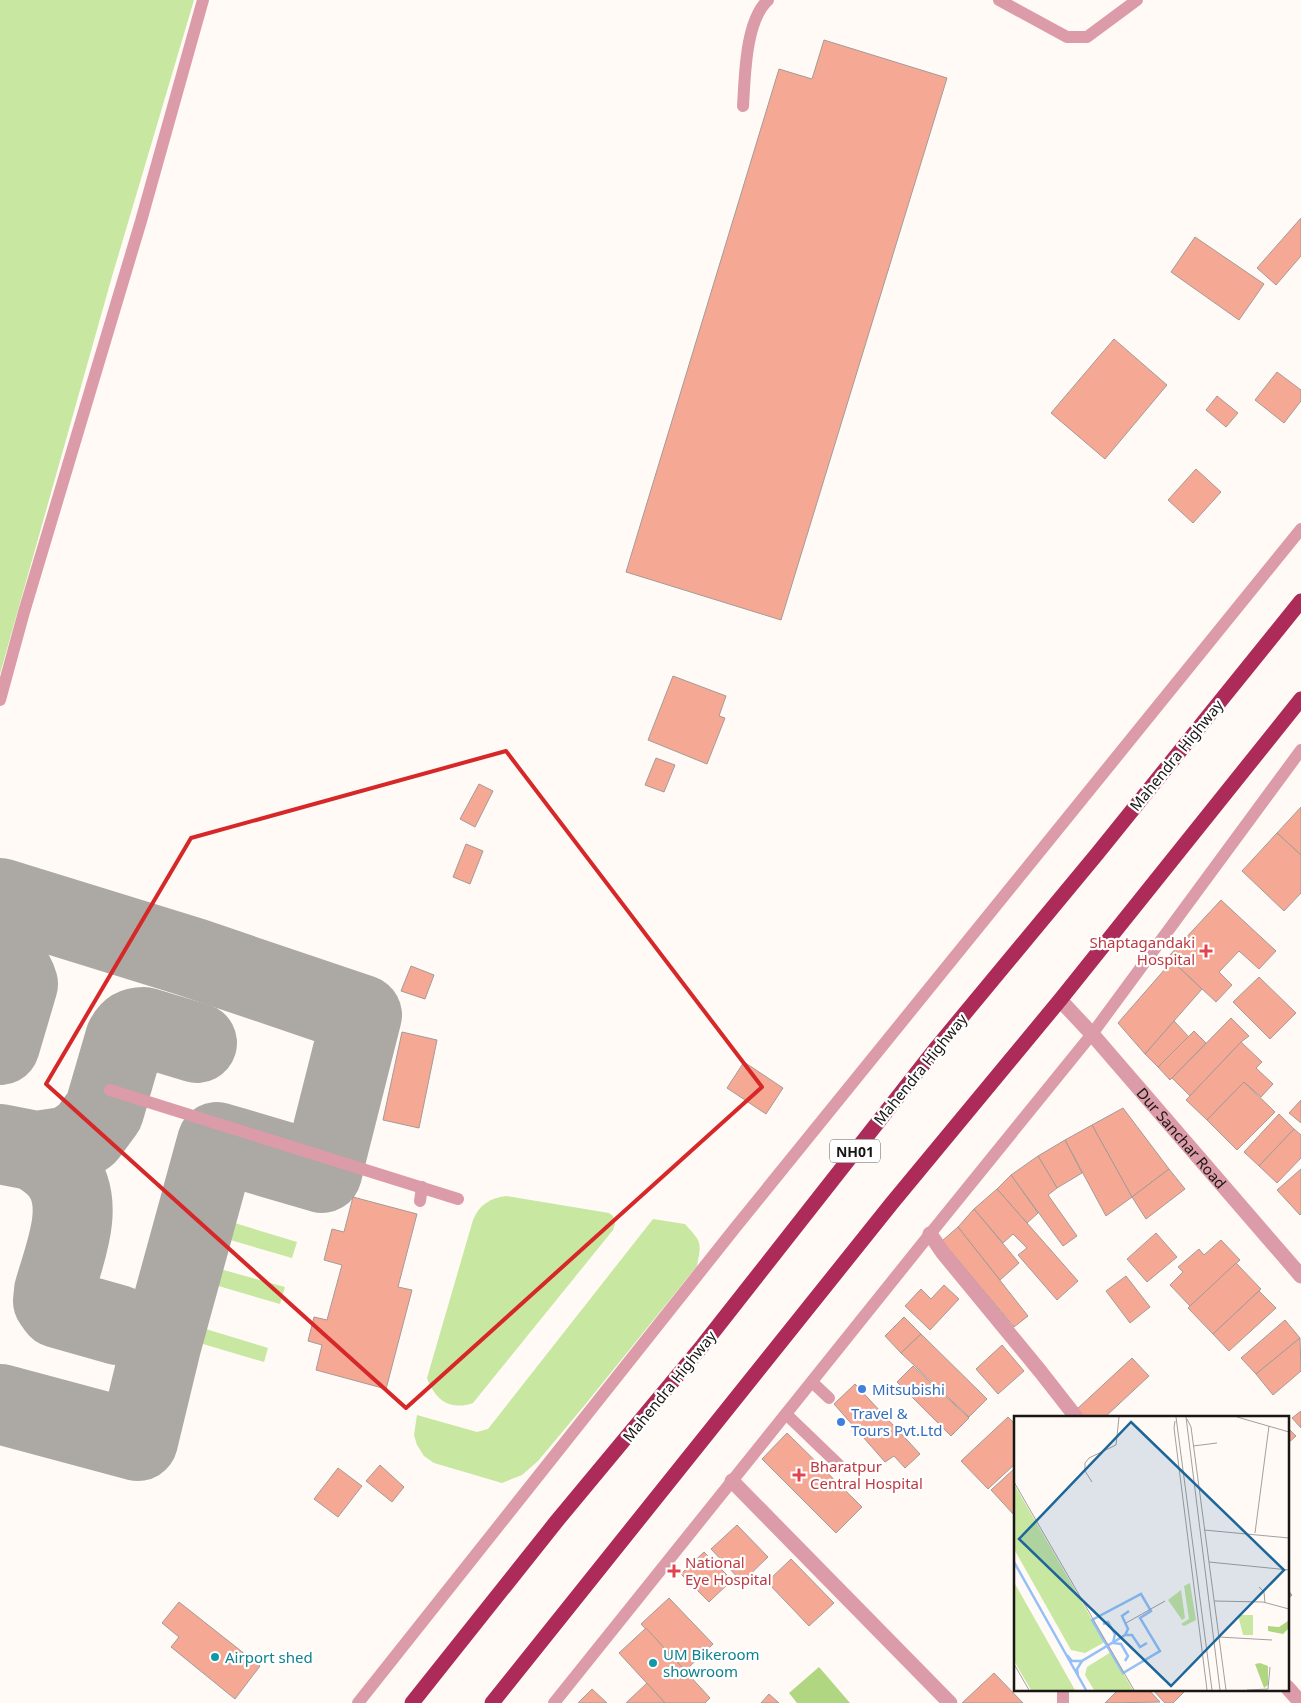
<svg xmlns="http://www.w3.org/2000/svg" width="1301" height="1703" font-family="'Noto Sans',sans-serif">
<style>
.green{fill:#c8e7a0}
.forest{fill:#b1d681}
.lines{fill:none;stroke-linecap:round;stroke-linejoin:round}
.taxiway{stroke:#aca8a4;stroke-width:80}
.building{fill:#f5a995;stroke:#a59a97}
.service{stroke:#dc9ba8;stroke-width:12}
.minor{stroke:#dc9ba8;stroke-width:15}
.trunk{stroke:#ad2b58;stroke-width:15}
.marked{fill:none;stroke:#d62828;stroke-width:4;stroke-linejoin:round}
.health-dot{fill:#e0444e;stroke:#fff;stroke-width:2}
.shop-dot{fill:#3f7fe0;stroke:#fff;stroke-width:2}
.culture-dot{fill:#0f9aa8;stroke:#fff;stroke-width:2}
.labels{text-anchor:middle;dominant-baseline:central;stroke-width:4.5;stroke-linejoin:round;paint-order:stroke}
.shield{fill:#fff;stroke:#5e5d5a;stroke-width:1}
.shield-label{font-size:14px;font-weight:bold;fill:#191714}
.street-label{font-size:15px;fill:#191714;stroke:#fff}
.health-label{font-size:15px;fill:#be3a42;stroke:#fff;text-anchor:start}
.shop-label{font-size:15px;fill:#366cbe;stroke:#fff;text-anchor:start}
.culture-label{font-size:15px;fill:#0d838f;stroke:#fff;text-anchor:start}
.inset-river{fill:none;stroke:#93c0f8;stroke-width:2.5}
.inset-road{fill:none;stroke:#a39f9c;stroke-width:1}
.view{fill:#1c669a;fill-opacity:0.15;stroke:#1c669a;stroke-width:2.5}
.inset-edge{fill:none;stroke:#191714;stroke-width:2.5}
</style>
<rect width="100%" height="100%" fill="#fffaf6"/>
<g class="green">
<polygon points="0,0 194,0 111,280 0,674"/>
<polygon points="231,1157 313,1180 308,1200 226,1177"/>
<path d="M506,1196L609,1213L613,1216L615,1224L613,1230L473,1403C450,1411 435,1400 427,1378L473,1220C479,1205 490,1198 506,1196Z"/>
<polygon points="215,1217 297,1242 292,1258 210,1234"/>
<path d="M653,1219L685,1224C701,1242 702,1241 697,1266L584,1406L538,1461L522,1475L502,1483L434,1463L424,1456L417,1445L414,1435L417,1415L477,1432L488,1429Z"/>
<polygon points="202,1264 285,1287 280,1304 198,1280"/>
<polygon points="186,1323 268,1348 264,1362 183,1338"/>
</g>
<polygon class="forest" points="819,1667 850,1703 797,1703 789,1693"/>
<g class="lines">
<g class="taxiway">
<polyline points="0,898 191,957 362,1015 322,1173 217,1142 161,1346 138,1441 0,1404"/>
<path d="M0,967C11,970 15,973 18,984L0,1045"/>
<path d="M0,1144L36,1151L70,1146L87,1134L104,1111L125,1039C130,1029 134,1027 144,1027L197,1043"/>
<path d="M36,1151C44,1157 54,1163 60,1171C87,1204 64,1255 54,1291L53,1301L58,1308L118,1325"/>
</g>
</g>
<g class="building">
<polygon points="824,40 947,78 781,620 626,572 779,69 812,79"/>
<polygon points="1301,218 1301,256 1276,285 1257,268"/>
<polygon points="1195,237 1264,284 1239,320 1171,272"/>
<polygon points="1114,339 1167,385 1105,459 1051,413"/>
<polygon points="1277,372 1301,390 1301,401 1284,423 1255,400"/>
<polygon points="1217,396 1238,413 1226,427 1206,410"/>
<polygon points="1196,469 1221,492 1193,523 1168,500"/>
<polygon points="673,676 726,696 719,716 725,718 707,764 648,740"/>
<polygon points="656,758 675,765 664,792 645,785"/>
<polygon points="479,784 493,791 475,827 460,819"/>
<polygon points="1301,807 1301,855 1277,833"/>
<polygon points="1277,833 1301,855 1301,893 1284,911 1242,871"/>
<polygon points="466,844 483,851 470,884 453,877"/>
<polygon points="1221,900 1276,951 1259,969 1239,951 1219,972 1232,985 1216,1002 1168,957"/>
<polygon points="1172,961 1202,989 1145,1054 1118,1023"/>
<polygon points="411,966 434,975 425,999 401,991"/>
<polygon points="1259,977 1296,1013 1270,1039 1233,1002"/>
<polygon points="1231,1018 1249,1036 1241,1042 1190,1096 1172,1078"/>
<polygon points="1174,1021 1189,1037 1158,1067 1145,1054"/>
<polygon points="1194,1031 1206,1043 1170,1080 1158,1067"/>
<polygon points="402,1032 437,1040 419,1128 383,1120"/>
<polygon points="1241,1042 1262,1062 1256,1068 1273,1084 1261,1097 1244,1082 1207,1120 1186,1100"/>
<polygon points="744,1062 783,1088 766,1114 727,1088"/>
<polygon points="1244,1082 1275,1112 1237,1150 1207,1120"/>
<polygon points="1301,1100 1301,1123 1289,1113"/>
<polygon points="1123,1108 1169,1169 1132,1197 1092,1125"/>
<polygon points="1279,1114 1294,1129 1259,1166 1244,1152"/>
<polygon points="1092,1125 1132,1197 1106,1216 1065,1140"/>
<polygon points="1294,1129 1301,1135 1301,1158 1277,1183 1259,1166"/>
<polygon points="1065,1140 1082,1173 1057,1188 1038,1156"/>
<polygon points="1038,1156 1057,1188 1048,1195 1077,1236 1063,1246 1011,1175"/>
<polygon points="1169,1169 1185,1189 1146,1219 1132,1197"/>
<polygon points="1301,1169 1301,1214 1300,1215 1277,1190"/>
<polygon points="1011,1175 1038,1213 1027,1223 997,1189"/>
<polygon points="997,1189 1078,1281 1057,1300 1018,1255 1027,1248 1013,1234 1003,1243 974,1209"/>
<polygon points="353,1197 417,1214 398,1287 412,1290 386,1389 316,1370 322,1345 308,1341 314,1317 327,1320 342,1265 324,1260 332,1229 344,1232"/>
<polygon points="974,1209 1019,1263 1000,1280 958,1227"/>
<polygon points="958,1227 1028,1316 1014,1327 942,1241"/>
<polygon points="1156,1233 1177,1257 1147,1282 1127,1259"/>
<polygon points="1221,1240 1240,1260 1190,1306 1170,1285 1183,1272 1178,1267 1199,1249 1204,1255"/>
<polygon points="1236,1263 1261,1289 1213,1334 1188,1308"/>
<polygon points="1126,1276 1150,1307 1130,1323 1106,1291"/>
<polygon points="944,1285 959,1299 930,1330 905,1306 921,1289 931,1299"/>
<polygon points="1259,1291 1276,1308 1229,1351 1213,1334"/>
<polygon points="904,1317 921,1334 901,1353 885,1336"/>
<polygon points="1285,1320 1300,1338 1256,1374 1241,1358"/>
<polygon points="921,1334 987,1399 969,1417 901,1353"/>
<polygon points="1300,1338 1301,1371 1273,1395 1256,1374"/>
<polygon points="1002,1345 1024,1371 998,1394 976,1369"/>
<polygon points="1132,1358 1149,1376 1105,1417 1083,1417 1076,1410"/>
<polygon points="913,1366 969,1418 951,1436 897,1382"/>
<polygon points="855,1384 920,1454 905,1468 894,1456 885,1462 834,1404"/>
<polygon points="1301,1411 1301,1428 1292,1418"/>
<polygon points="1008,1417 1015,1424 1015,1464 988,1489 961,1461"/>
<polygon points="1287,1427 1296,1436 1287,1444"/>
<polygon points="787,1433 862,1507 836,1533 762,1459"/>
<polygon points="380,1465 404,1487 392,1502 366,1481"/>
<polygon points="338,1468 362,1486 338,1517 314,1499"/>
<polygon points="1015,1468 1015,1516 991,1490"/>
<polygon points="737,1525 768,1557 742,1582 711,1549"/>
<polygon points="704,1552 732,1580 709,1602 681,1574"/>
<polygon points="791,1559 834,1603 809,1626 767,1582"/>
<polygon points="1287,1589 1292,1595 1287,1600"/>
<polygon points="669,1598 713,1644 685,1671 641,1624"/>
<polygon points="179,1602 260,1666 235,1699 171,1647 179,1637 162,1623"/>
<polygon points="646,1628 710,1698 705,1703 665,1703 619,1653"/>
<polygon points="994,1673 1023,1703 962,1703"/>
<polygon points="647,1683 665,1703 626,1703"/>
<polygon points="592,1689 607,1703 578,1703"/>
<polygon points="1119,1689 1148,1689 1160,1702 1105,1703"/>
<polygon points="1152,1689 1187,1689 1173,1703 1165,1703"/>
<polygon points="769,1694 779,1703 761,1703"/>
</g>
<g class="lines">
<g class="service">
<polyline points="999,0 1067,37 1087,37 1137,0"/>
<path d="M743,106C745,77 745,21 768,0"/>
<polyline points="0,700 24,612 141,221 203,0"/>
<polyline points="110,1090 458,1199"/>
<polyline points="420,1201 422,1187"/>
<polyline points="812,1382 829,1398"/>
<polyline points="786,1414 839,1465"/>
<polyline points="358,1703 735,1228 1301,529"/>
<polyline points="554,1703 930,1234 1092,1034 1301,750"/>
<polyline points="1063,1703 1063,1689"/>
</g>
<g class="minor">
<path id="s1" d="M1060,1000L1092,1034L1301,1276"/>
<polyline points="930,1234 943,1253 1040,1371 1076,1417"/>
<polyline points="732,1481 950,1703"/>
<polyline points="1287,1687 1301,1703"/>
</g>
<g class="trunk">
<polyline points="412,1703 556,1522 703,1345 937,1047 1097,854 1301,601"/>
<polyline points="492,1703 892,1203 1060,1000 1301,699"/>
</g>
</g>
<path class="marked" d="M506,751L762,1087L406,1408L46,1084L191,838Z"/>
<g class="health-dot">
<path d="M1203.5 943.5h5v5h5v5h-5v5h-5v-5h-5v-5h5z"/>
<path d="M796.5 1467.5h5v5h5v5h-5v5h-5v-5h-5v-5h5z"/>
<path d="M671.5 1563.5h5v5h5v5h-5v5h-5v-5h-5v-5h5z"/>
</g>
<g class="shop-dot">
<circle cx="862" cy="1389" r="5"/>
<circle cx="841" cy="1422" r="5"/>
</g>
<g class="culture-dot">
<circle cx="215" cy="1657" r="5"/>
<circle cx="653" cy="1663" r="5"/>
</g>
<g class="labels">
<rect class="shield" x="830" y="1139.5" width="50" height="23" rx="4"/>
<g class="shield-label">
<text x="855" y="1151">NH01</text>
</g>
<g class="street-label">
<text transform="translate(1176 755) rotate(-51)">Mahendra Highway</text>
<text transform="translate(920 1069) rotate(-51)">Mahendra Highway</text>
<text stroke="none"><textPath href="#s1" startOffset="184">Dur Sanchar Road</textPath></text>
<text transform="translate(669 1386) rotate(-51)">Mahendra Highway</text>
</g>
<g class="health-label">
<text x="1195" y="942" text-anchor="end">Shaptagandaki<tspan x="1195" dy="17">Hospital</tspan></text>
<text x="810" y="1466">Bharatpur<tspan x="810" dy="17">Central Hospital</tspan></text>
<text x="685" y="1562">National<tspan x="685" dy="17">Eye Hospital</tspan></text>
</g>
<g class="shop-label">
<text x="872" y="1389">Mitsubishi</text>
<text x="851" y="1413">Travel &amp;<tspan x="851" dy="17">Tours Pvt.Ltd</tspan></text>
</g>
<g class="culture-label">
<text x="663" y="1654">UM Bikeroom<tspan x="663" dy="17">showroom</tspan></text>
<text x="225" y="1657">Airport shed</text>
</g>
</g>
<g transform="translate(1014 1416)">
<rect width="275" height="275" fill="#fffaf6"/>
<path d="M0,68L91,226L71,237L57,234L0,133ZM0,166L61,274H17L0,245ZM176,167L182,204L170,210L167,208L175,203L170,170ZM167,174L171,202L168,204L154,184ZM224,199H239V219H229ZM97,236L119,274H80L71,259L73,251Z" fill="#c8e7a0"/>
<path d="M274,205L275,212L269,218L254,215V210L265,211ZM246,247L254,250V269L250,272L241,248Z" fill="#b1d681"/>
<path class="inset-river" d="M0,146L72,274M127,178L137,195L126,202L146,235L109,257L78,204ZM89,208L94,206L101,218L99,227L107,228L114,240L111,245M111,219H118L126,231L133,227M53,239L58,245H68M64,260L63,253L68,245L111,219L114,213L108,200L115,195"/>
<path class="inset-road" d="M162,1L198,274M172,1L206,274M223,1L275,16M173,3L177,11L212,274M161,5L160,12L193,274M179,30L203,27M0,66L120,274M78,66L71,55V47L75,42L102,29L105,1M190,114L275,122M241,117L255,10M195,146L275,154M245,171L250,176L251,187M200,185L249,186L275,193M112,207L151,185M205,221L258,224M0,248L15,274M233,274L254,273L256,251"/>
<path class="view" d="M117,6L270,154L157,270L5,123Z"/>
<rect width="275" height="275" class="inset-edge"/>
</g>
</svg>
